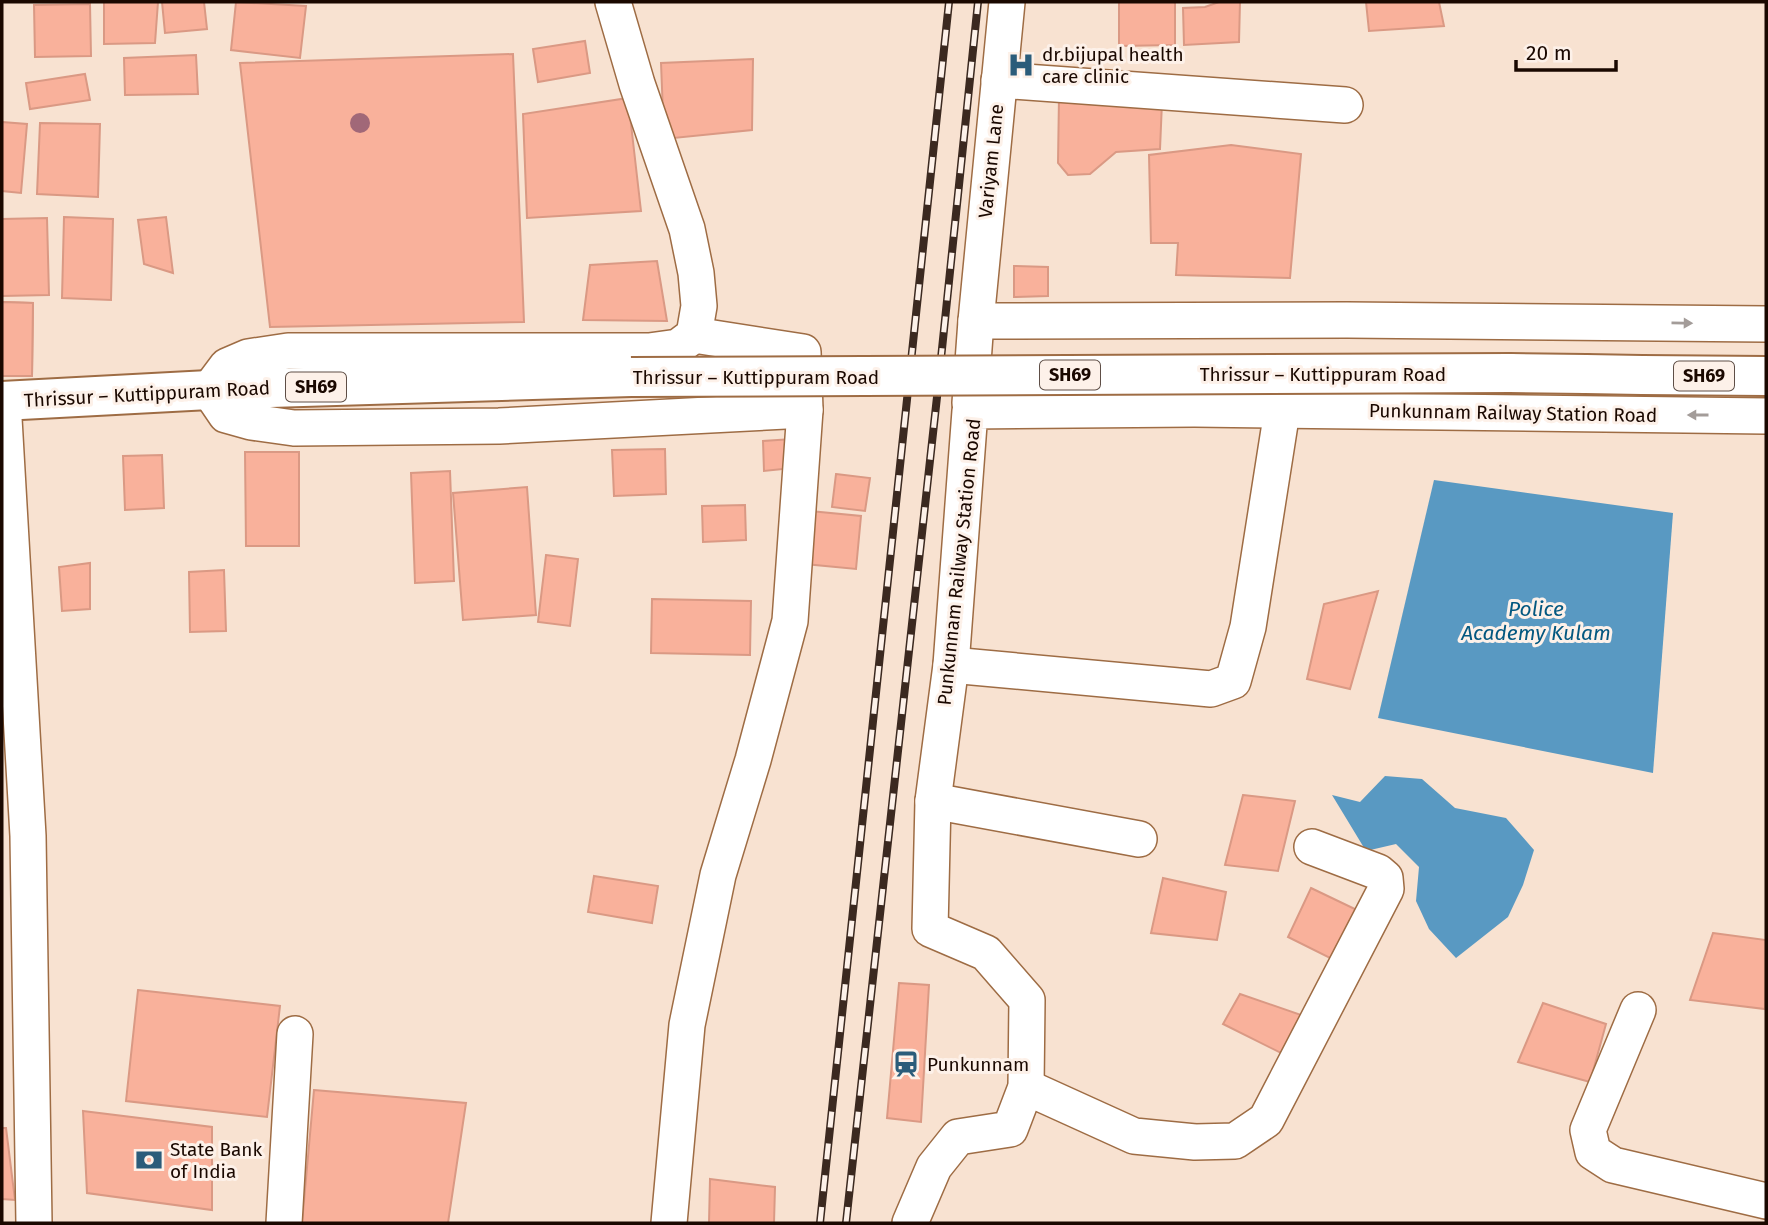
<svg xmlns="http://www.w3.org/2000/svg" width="1768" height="1225" font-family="'Fira Sans',sans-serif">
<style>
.water{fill:#5999c2}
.building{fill:#f9b19b;stroke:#da9984;stroke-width:2}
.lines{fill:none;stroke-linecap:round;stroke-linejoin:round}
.minor-casing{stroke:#9e6c44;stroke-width:38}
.major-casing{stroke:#9e6c44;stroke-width:42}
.minor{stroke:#fff;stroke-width:35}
.major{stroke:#fff;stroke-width:38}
.rail-casing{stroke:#3b2920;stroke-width:8}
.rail{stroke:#fdf1e9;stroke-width:5;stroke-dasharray:16;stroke-linecap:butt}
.major-bridge-casing{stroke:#9e6c44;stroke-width:42;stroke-linecap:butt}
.major-bridge{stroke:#fff;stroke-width:38}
.tree{fill:#a16878}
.oneway{fill:#a39c99}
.labels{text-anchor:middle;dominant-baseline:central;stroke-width:6;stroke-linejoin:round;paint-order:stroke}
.shield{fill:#fdf1e9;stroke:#5e4e46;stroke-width:2}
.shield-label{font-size:18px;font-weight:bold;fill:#1a0800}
.poi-label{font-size:19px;fill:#1a0800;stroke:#fdf1e9;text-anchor:start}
.street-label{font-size:19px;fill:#1a0800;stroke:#fdf1e9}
.water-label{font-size:21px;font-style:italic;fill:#045880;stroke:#fdf1e9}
</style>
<rect width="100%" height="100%" fill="#f8e2d1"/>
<g class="water">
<polygon points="1434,480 1673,513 1653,773 1378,718"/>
<polygon points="1385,776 1422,779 1455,808 1506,818 1534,850 1523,885 1508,917 1456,958 1429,929 1416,901 1419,867 1396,844 1366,851 1332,795 1360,802"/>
</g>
<g class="building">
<polygon points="104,2 158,2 155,43 104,44"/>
<polygon points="162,2 204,2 207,29 165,33"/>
<polygon points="236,2 306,6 300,58 231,50"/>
<polygon points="1119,2 1175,2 1175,45 1119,46"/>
<polygon points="1219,2 1240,2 1239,42 1184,45 1183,8 1205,7"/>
<polygon points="1366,2 1439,2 1444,26 1369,31"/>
<polygon points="90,4 91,56 35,57 34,5"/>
<polygon points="585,41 590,73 538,82 533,49"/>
<polygon points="513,54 524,322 270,327 240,63"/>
<polygon points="196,55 198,94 125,95 124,58"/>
<polygon points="753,59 752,130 664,139 661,63"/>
<polygon points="85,74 90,100 30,109 26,83"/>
<polygon points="1059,97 1162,102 1160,149 1116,152 1090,174 1068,175 1058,163"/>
<polygon points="628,98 641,211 527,218 523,114"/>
<polygon points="2,122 27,124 21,193 2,191"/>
<polygon points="40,123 100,124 98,197 37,194"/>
<polygon points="1231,145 1301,154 1290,278 1176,275 1178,243 1151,243 1149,155"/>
<polygon points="64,217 113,219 111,300 62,298"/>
<polygon points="166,217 173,273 144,264 138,220"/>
<polygon points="47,218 49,295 2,296 2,219"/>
<polygon points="657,261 667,321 583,320 590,265"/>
<polygon points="1014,266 1048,267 1048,296 1014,297"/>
<polygon points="2,302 33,303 32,376 2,376"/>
<polygon points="2,302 33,303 32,376 2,376"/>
<polygon points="792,439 792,468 764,471 763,441"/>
<polygon points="665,449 666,494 614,496 612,450"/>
<polygon points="245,452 299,452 299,546 246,546"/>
<polygon points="162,455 164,508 125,510 123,456"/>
<polygon points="450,471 454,581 415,583 411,473"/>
<polygon points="836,474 870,478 865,511 832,507"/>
<polygon points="527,487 536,615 463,620 453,493"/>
<polygon points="745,505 746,540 703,542 702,506"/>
<polygon points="810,511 861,516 856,569 805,564"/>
<polygon points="546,555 578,559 570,626 538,622"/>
<polygon points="90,563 90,609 62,611 59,567"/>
<polygon points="224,570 226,631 190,632 189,572"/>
<polygon points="1378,591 1350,689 1307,679 1324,604"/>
<polygon points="652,599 751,601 750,655 651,653"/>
<polygon points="1243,795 1295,801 1278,871 1225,865"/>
<polygon points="594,876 658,886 652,923 588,912"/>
<polygon points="1163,878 1226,892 1217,940 1151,933"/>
<polygon points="1311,888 1359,911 1334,960 1288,937"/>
<polygon points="1713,933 1766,940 1765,1009 1690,1000"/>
<polygon points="899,983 929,985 921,1122 887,1118"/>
<polygon points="138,990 280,1006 267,1117 126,1101"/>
<polygon points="1240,994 1307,1017 1289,1057 1223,1024"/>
<polygon points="1543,1003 1606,1024 1590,1082 1518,1062"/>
<polygon points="314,1090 466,1103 448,1223 302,1223"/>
<polygon points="83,1111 212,1127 212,1210 87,1193"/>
<polygon points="2,1128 6,1128 15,1200 2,1199"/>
<polygon points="710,1179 775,1187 774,1223 709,1223"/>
</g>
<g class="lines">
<g class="minor-casing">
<g id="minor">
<polyline points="613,2 637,84 687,229 696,273 699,306 694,335 678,347 649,351 288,351 248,357 227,366 209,390 226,415 251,422 294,428 499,426 805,410"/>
<polyline points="999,80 1345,105"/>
<polyline points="976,321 1347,320 1766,324"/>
<polyline points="3,401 28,836 34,1223"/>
<polyline points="970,403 976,321 1007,2"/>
<polyline points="951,665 1211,689 1233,681 1248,627 1282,411"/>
<polyline points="933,801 1139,839"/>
<polyline points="1638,1010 1588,1130 1593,1152 1613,1165 1766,1201"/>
<polyline points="1026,1087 1134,1136 1195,1142 1235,1141 1266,1120 1386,889 1385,878 1378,872 1312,847"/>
<polyline points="284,1223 295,1034"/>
<polyline points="669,1223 687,1025 718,875 753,760 790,621 805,410 803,352 694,335"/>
<polyline points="910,1223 934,1167 958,1137 1010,1129 1026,1087 1027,1000 986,953 930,929 933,801 951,665 970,411 1194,409 1766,416"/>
</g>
</g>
<g class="major-casing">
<g id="major">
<polyline points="1510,373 1586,374"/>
<polyline points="1642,375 1766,376"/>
<polyline points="2,401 209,390 631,377"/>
</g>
</g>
<use href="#minor" class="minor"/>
<use href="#major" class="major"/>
<g class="rail-casing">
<g id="rail">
<polyline points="820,1223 949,2"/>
<polyline points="846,1223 937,397 978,2"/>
</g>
</g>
<use href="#rail" class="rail"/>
<g class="major-bridge-casing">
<g id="major-bridge">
<polyline points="1586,374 1642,375"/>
<polyline points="631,377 1510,373"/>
</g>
</g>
<use href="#major-bridge" class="major-bridge"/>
</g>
<circle class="tree" cx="360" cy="123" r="10"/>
<defs><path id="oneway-solid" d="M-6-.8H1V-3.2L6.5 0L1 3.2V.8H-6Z" transform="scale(1.75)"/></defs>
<g class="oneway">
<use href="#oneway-solid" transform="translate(1682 323) rotate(1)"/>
<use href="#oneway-solid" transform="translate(1698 415) rotate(-180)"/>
</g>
<defs>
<g id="hospital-bare" transform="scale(2.1)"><path d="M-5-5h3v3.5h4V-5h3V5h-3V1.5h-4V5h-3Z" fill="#2b5c7a" stroke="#fdf1e9" stroke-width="2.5" paint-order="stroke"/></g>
<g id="station-bare" transform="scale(2.1)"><path d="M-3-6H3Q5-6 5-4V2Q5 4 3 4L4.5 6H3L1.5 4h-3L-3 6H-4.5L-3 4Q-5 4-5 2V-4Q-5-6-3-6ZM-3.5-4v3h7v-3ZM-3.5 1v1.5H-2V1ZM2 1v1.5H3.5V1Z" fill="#2b5c7a" stroke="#fdf1e9" stroke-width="2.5" paint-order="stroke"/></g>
<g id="bank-bare" transform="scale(2.1)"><path d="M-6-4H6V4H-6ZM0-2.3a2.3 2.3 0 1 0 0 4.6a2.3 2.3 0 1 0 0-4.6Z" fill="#2b5c7a" stroke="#fdf1e9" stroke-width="2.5" paint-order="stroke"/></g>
</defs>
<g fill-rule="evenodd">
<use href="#hospital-bare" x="1021" y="65"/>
<use href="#station-bare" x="906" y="1064"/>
<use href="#bank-bare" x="149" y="1160"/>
</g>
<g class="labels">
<g class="shield">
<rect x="1040" y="360.5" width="60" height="29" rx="5"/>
<rect x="1674" y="361.5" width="60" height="29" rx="5"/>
<rect x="286" y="372.5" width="60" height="29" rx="5"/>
</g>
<g class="shield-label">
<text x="1070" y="375">SH69</text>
<text x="1704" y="376">SH69</text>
<text x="316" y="387">SH69</text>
</g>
<g class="poi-label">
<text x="1042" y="54">dr.bijupal health<tspan x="1042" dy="22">care clinic</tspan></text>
<text x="927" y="1064">Punkunnam</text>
<text x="170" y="1149">State Bank<tspan x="170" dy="22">of India</tspan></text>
</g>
<g class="street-label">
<text transform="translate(991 161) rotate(-84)">Variyam Lane</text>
<text x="1323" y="374">Thrissur – Kuttippuram Road</text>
<text x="756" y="377">Thrissur – Kuttippuram Road</text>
<text transform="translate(147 394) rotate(-3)">Thrissur – Kuttippuram Road</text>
<text transform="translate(1513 413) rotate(1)">Punkunnam Railway Station Road</text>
<text transform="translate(959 562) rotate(-84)">Punkunnam Railway Station Road</text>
</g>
<g class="water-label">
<text x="1536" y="609">Police<tspan x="1536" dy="24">Academy Kulam</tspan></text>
</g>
</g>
<rect width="1768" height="1225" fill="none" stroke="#1a0800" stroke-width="7"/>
<path d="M1516 60v10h100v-10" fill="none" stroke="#1a0800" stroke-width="3.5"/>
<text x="1526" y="60" font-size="21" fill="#1a0800" stroke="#fdf1e9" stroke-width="5" paint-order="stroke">20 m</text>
</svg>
